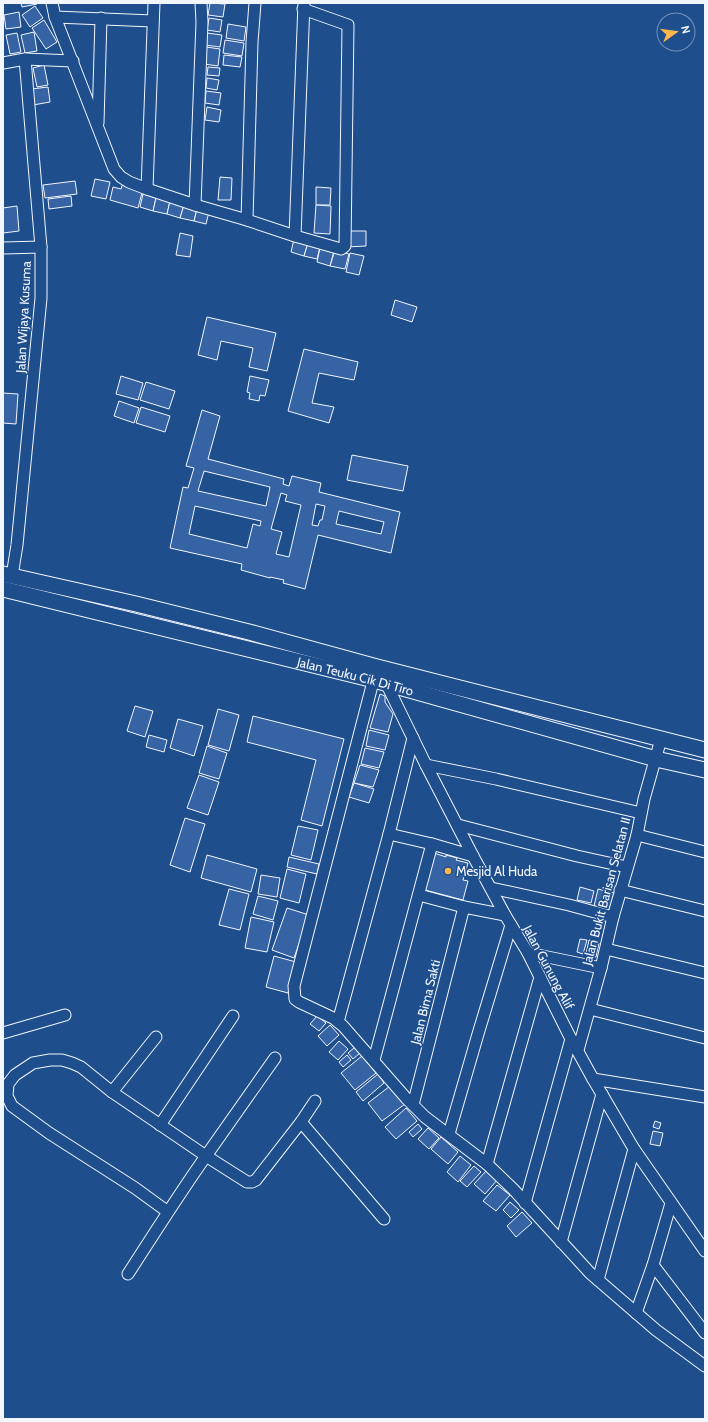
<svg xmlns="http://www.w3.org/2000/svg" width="708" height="1422" font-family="Cabin,sans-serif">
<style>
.building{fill:#3563a3;stroke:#f2f6ff;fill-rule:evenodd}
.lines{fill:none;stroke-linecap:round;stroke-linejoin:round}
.street-casing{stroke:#f2f6ff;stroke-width:13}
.secondary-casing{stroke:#f2f6ff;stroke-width:17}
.street{stroke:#1f4e8c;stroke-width:11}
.secondary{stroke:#1f4e8c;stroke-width:15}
.poi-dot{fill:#ffb74d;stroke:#1f4e8c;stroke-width:1.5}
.labels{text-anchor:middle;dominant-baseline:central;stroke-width:3;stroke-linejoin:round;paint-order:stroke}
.street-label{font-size:13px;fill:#f2f6ff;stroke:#1f4e8c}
.poi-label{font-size:13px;fill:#f2f6ff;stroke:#1f4e8c;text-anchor:start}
</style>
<rect width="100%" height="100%" fill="#1f4e8c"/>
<g class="building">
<polygon points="21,3 37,3 37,4 22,7"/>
<polygon points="210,3 225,4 223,17 208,15"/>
<polygon points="35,6 43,18 30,27 22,15"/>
<polygon points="19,12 21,27 6,29 4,15"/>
<polygon points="209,18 222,20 220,32 207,30"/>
<polygon points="44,20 57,42 46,49 32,28"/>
<polygon points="228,24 246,27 244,41 226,38"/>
<polygon points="34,32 37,51 25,53 21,35"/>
<polygon points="17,33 21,52 10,54 6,35"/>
<polygon points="207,33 222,35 220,47 205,45"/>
<polygon points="225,40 244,43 242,56 223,53"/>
<polygon points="206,47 220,49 218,66 204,64"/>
<polygon points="224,55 242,57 240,67 223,65"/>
<polygon points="44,65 48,85 37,87 33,68"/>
<polygon points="208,67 220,68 219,76 207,75"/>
<polygon points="207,78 219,80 217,90 206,88"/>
<polygon points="48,87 50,102 33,105 31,89"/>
<polygon points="206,91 221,93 219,105 205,103"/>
<polygon points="207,107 221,110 219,122 205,120"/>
<polygon points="220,177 232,178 231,200 218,200"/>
<polygon points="95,179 110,182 106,199 91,196"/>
<polygon points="75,181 77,194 45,198 43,185"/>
<polygon points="123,183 143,189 138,208 110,200 113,187 121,189"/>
<polygon points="316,187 331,188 330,205 316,205"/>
<polygon points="143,194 156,198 153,211 140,207"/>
<polygon points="71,196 72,206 49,209 48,199"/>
<polygon points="156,198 170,201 167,214 153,211"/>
<polygon points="170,201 184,205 180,218 167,214"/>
<polygon points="184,205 197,209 194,221 180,218"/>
<polygon points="316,205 331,206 330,234 314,233"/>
<polygon points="17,206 19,231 3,233 3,208"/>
<polygon points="197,209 209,212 206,224 194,221"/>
<polygon points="346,231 366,231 366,246 346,247"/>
<polygon points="180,233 193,236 190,257 176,255"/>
<polygon points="294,239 308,243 304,256 291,252"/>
<polygon points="308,243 320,247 317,259 304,256"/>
<polygon points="320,248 334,251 330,266 317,262"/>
<polygon points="335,250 349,254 345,269 330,266"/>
<polygon points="350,253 364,256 359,275 346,272"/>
<polygon points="395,300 417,307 412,322 391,315"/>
<polygon points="207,317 276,333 267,371 249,367 253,348 221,341 217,360 198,355"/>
<polygon points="304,349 358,362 354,380 319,373 312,403 334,407 329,423 288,411"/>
<polygon points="121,376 143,383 138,400 116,394"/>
<polygon points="250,376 269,380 265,396 260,395 259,401 249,399 250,393 247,392"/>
<polygon points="146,382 175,391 169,409 140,400"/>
<polygon points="3,393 18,394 16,424 3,423"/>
<polygon points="119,401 139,408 134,423 114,416"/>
<polygon points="141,407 170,416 165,432 136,423"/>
<path d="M202,410L220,416L208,459L284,479L283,484L289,486L292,476L321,483L319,492L400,512L391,553L318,535L305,589L283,583L284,580L270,577V578L241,570L242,564L170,548L183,487L188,488L194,468L186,466ZM204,471L270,487L266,506L198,491ZM281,493L287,495L285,501L301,505L289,557L276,554L282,532L271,529ZM316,504L325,506L322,520H320L318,526L312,525ZM195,506L261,521L260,526L253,524L247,548L189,534ZM339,511L384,522L381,534L336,524Z"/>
<polygon points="352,455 408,466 403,491 347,480"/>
<polygon points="380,694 385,696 385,702 393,714 388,732 370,728"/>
<polygon points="135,706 153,711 145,737 127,731"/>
<polygon points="218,709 239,715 229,751 208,745"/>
<polygon points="253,716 344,739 322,826 301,820 316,760 247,742"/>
<polygon points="178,719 203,726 194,756 170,748"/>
<polygon points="369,730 389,735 385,750 366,746"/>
<polygon points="149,735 167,740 164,752 146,747"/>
<polygon points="207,746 227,753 219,779 199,773"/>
<polygon points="365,748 384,752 379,768 361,764"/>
<polygon points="360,765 379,770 373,787 354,783"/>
<polygon points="199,775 219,782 208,815 187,808"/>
<polygon points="354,783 374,789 369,803 349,797"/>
<polygon points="185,818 205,824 190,872 170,865"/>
<polygon points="298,826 318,830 311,860 291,855"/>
<polygon points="434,853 446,857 446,855 457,858 456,860 468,863 463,880 468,881 463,900 425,890"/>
<polygon points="207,855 257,869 251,892 201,878"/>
<polygon points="289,857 319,864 317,874 287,867"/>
<polygon points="287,869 306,874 299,903 280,898"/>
<polygon points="261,875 280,878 277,897 258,894"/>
<polygon points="580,887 594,891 591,903 577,900"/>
<polygon points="229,889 249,894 240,930 219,925"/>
<polygon points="598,889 614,893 610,910 594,906"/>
<polygon points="258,896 278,901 273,920 253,914"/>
<polygon points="287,908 309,915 294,958 272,950"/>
<polygon points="251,917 274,922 267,952 245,948"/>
<polygon points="580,939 587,940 583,954 577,952"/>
<polygon points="589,940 599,943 596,957 586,954"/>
<polygon points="274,956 296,962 288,993 266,987"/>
<polygon points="317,1016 326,1023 319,1031 310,1024"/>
<polygon points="330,1025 339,1035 327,1046 318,1036"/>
<polygon points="339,1041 348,1049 338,1060 329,1052"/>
<polygon points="355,1047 360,1053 353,1059 348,1053"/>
<polygon points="347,1055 351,1060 343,1067 339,1062"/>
<polygon points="362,1056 376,1073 355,1090 341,1073"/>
<polygon points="378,1074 384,1083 363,1101 356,1092"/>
<polygon points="390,1086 405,1104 382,1121 368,1103"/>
<polygon points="406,1108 417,1121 396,1139 385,1127"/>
<polygon points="655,1121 661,1123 659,1129 653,1127"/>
<polygon points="418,1124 422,1129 413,1137 409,1132"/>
<polygon points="428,1128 439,1138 429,1149 418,1139"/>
<polygon points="653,1131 663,1133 660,1146 650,1144"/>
<polygon points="441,1137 458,1152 448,1164 431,1149"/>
<polygon points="460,1156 471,1165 458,1182 447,1172"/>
<polygon points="474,1166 481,1172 467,1187 460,1181"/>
<polygon points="487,1170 498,1179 485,1194 474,1184"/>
<polygon points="497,1185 510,1195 496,1211 483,1201"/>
<polygon points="510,1202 519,1210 511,1218 503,1210"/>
<polygon points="522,1212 532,1223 516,1237 507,1226"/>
</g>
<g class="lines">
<g class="street-casing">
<g id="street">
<polyline points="52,3 55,17 114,169 121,177 129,182 147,189 195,205 247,220 295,236 341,249 345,246 348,25 303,9"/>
<polyline points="55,17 153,21"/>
<polyline points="3,63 25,59 73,61"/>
<polyline points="98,123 101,18"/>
<polyline points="147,189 154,3"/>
<polyline points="195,205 202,22 201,3"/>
<polyline points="247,220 252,42 255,3"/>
<polyline points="295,236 304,3"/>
<polyline points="3,248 41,247"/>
<polyline points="12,576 17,545 41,298 41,247 25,59"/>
<polyline points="375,674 294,986 295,999 299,1002 333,1018 343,1026 406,1098 425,1117 487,1164 513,1189 590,1273 656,1330 705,1366"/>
<polyline points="387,685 426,765 473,856 505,915 528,953 571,1039 593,1079 634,1149 705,1251"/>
<polyline points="426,765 496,779 641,813"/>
<polyline points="458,825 577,856 627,867"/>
<polyline points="389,834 432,844 473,856"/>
<polyline points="637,835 705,852"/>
<polyline points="491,888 569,905 613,917"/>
<polyline points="620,890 705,911"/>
<polyline points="419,895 464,907 505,915"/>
<polyline points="606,949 705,973"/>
<polyline points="528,953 601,968"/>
<polyline points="590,1009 705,1038"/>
<polyline points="338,1022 389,834 413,738"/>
<polyline points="3,1033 65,1015"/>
<polyline points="578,1050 601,968 613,917 637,835 644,799 661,739"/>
<polyline points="275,1058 206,1156 247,1182 252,1182 256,1180 301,1122 315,1101"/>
<polyline points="374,1060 432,844"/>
<polyline points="593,1079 705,1097"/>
<polyline points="112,1092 156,1037"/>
<polyline points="413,1105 464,907"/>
<polyline points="301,1122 384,1219"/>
<polyline points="160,1125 233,1016"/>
<polyline points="449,1134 478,1034 511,925"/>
<polyline points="487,1164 540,977"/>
<polyline points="525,1203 571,1039"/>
<polyline points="561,1242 602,1094"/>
<polyline points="653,1265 705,1333"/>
<path d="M128,1274C154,1234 179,1194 206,1156L112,1092L81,1067L72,1063L62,1060H50L33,1063L15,1075L8,1084L7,1096L12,1106L49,1133L135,1188L168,1212"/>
<polyline points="598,1280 634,1149"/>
<polyline points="636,1313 653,1265 671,1203"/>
</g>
</g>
<g class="secondary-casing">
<g id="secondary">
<polyline points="3,574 136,604 249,632 377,667 705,750"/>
<path id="s1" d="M3,589L374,680L656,759L705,770"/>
</g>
</g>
<use href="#street" class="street"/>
<use href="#secondary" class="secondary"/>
</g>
<circle class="poi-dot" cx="448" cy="871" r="4"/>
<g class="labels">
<g class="street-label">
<text transform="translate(23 317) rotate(-87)">Jalan Wijaya Kusuma</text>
<text stroke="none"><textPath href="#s1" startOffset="363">Jalan Teuku Cik Di Tiro</textPath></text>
<text transform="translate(606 891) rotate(-75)">Jalan Bukit Barisan Selatan II</text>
<text transform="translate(549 967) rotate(62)">Jalan Gunung Alif</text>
<text transform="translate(425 1002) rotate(-76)">Jalan Bima Sakti</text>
</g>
<g class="poi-label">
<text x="456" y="871">Mesjid Al Huda</text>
</g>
</g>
<rect width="708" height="1422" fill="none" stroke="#f2f6ff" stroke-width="8"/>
<g transform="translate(676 32) rotate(76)"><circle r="19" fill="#1f4e8c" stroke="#7391ba"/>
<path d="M0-3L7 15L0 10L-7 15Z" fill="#ffb74d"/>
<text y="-6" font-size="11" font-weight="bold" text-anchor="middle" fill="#f2f6ff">N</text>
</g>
</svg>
